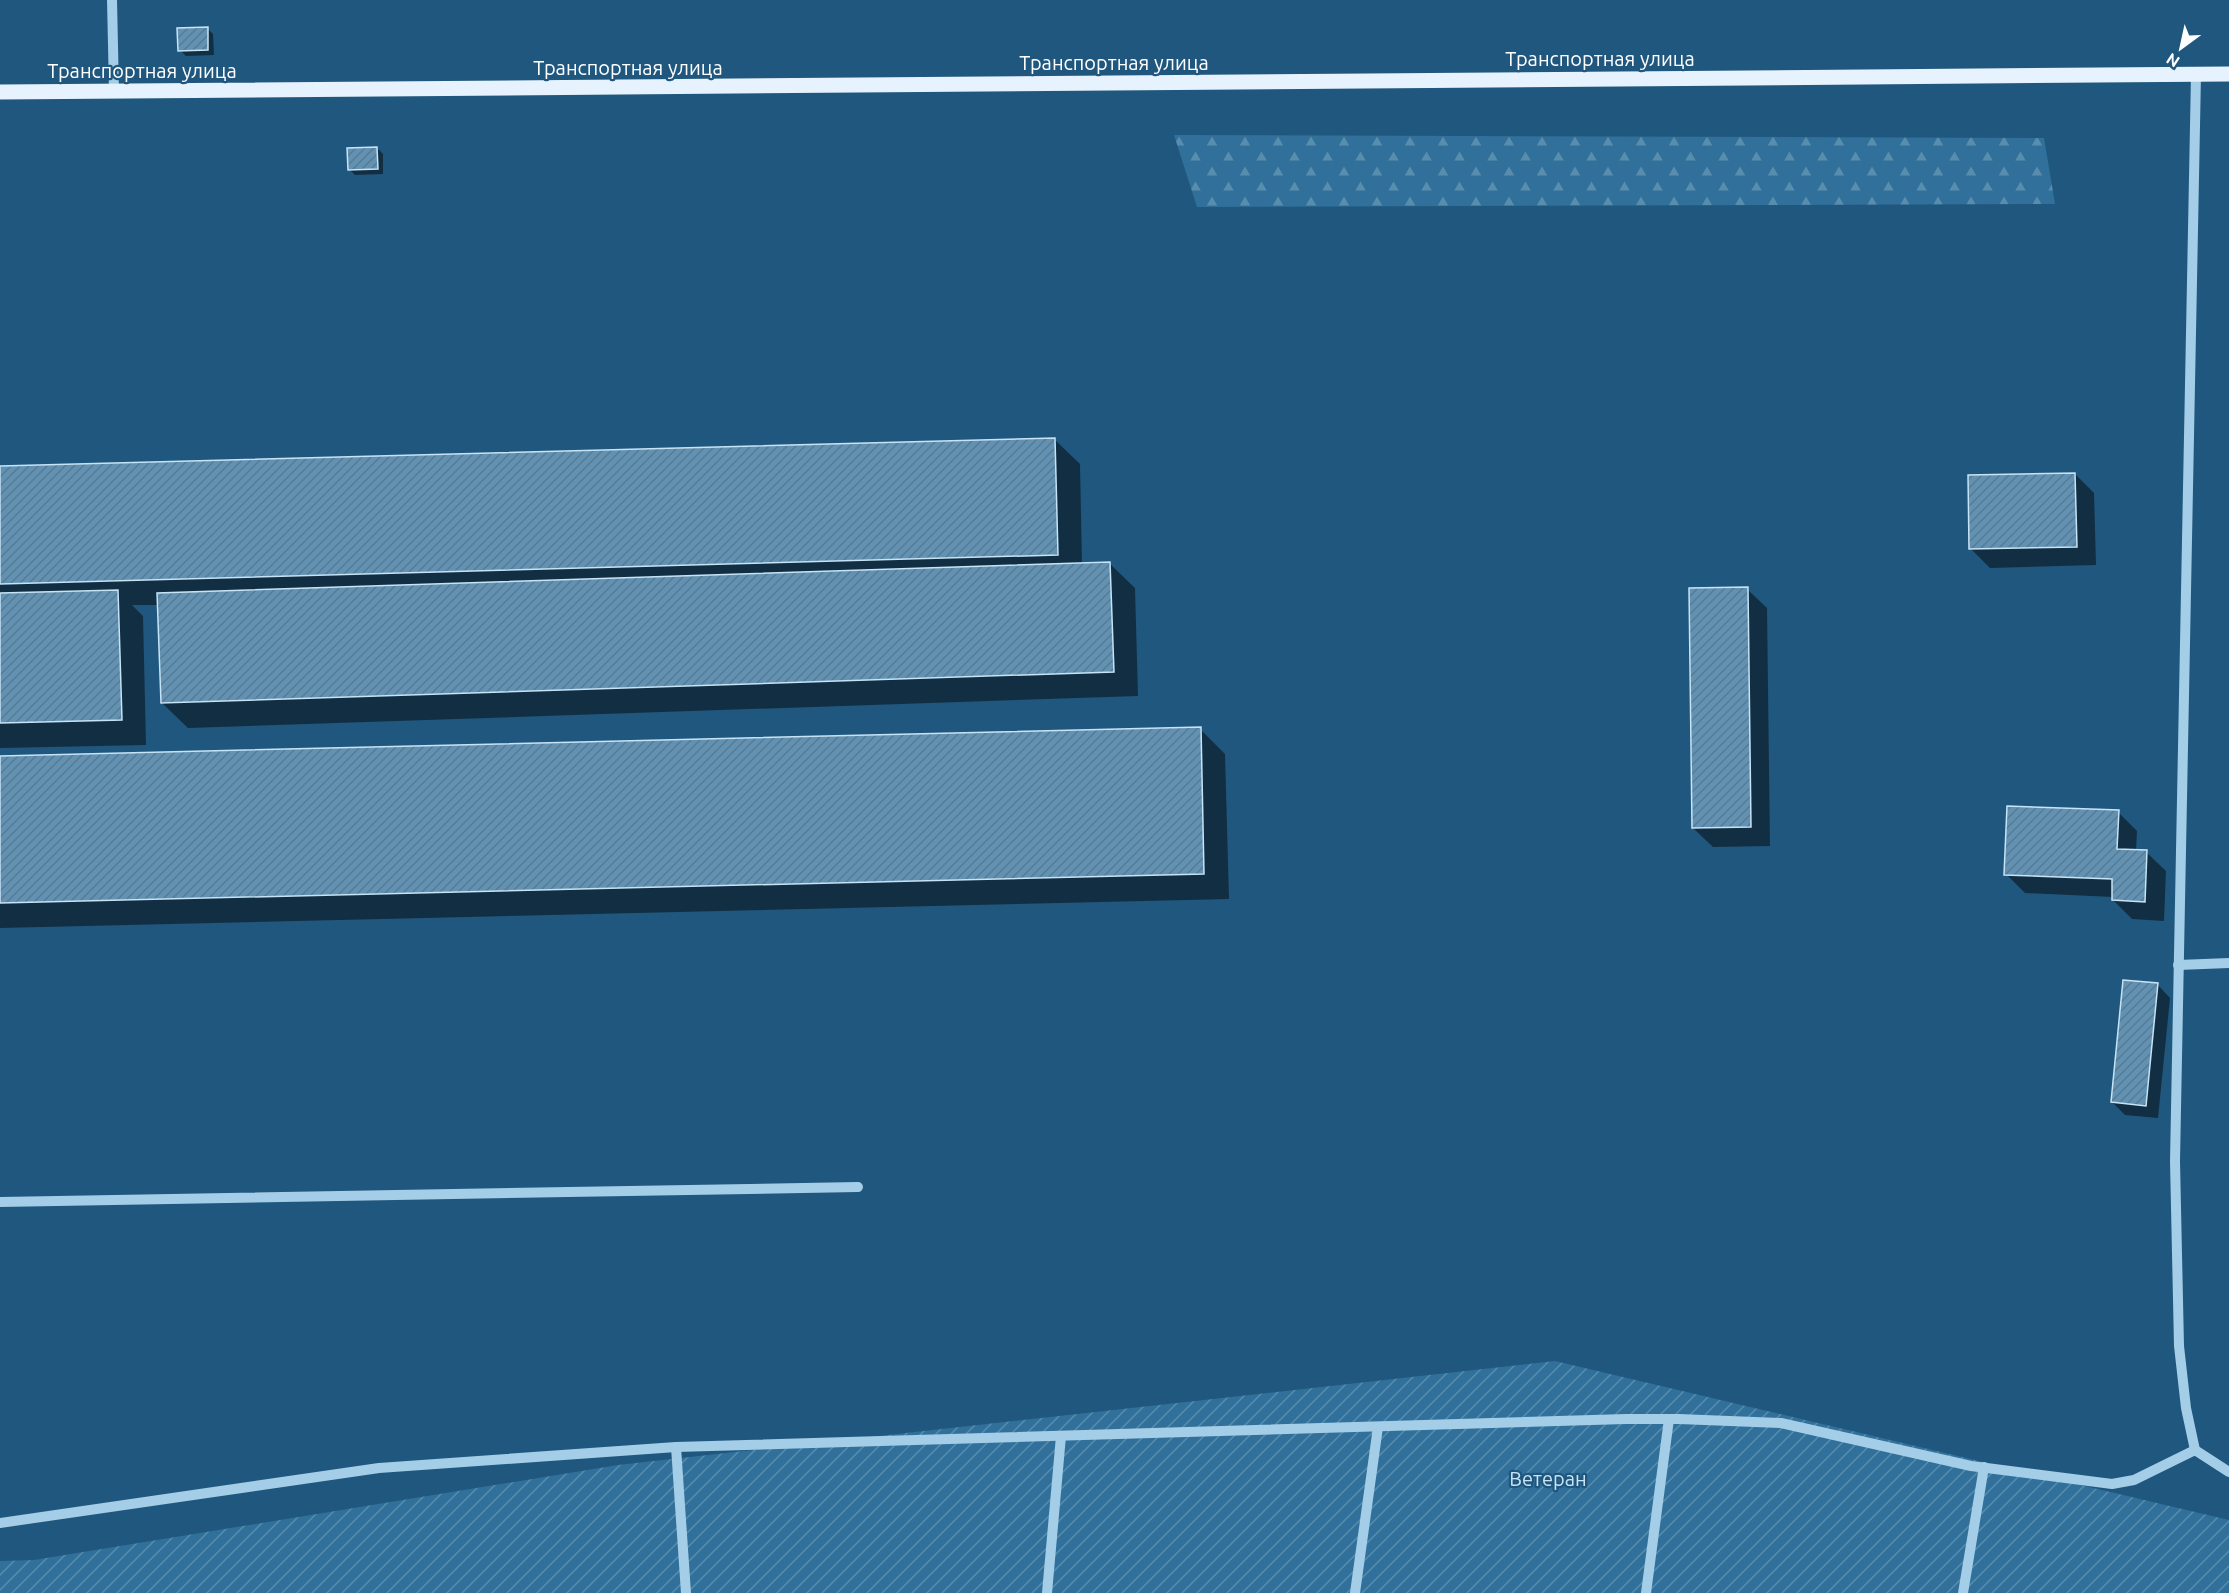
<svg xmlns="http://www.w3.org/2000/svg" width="2229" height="1593" font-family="Ubuntu,sans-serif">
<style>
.forest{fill:url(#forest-firs)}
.garden{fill:url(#garden-furrows)}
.shadow{fill:#0007}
.building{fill:url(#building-hatch);stroke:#c7e3f6;stroke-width:1.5}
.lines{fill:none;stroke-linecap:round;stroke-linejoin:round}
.minor{stroke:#a4cde7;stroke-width:10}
.major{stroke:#e6f2fd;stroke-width:15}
.labels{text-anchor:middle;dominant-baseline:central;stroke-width:4.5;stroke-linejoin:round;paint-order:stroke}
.street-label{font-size:20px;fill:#fff;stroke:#20577e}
.park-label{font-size:20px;fill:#c7e3f6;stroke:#20577e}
</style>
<defs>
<pattern id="forest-firs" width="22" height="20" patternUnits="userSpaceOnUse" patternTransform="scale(1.5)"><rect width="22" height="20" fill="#30709a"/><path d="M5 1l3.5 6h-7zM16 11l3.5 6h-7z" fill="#598dae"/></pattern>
<pattern id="garden-furrows" width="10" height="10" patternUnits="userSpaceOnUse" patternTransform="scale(1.5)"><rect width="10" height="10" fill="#30709a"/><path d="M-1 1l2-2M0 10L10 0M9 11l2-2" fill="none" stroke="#598dae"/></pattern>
<pattern id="building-hatch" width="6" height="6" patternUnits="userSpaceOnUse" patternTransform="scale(1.5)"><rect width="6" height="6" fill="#6192b3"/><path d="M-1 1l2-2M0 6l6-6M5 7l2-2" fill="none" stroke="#5a7a8f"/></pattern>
</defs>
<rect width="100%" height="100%" fill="#20577e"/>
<polygon class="forest" points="1174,135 2044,138 2055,204 1197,207"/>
<polygon class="garden" points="1555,1361 2229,1520 2229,1593 0,1593 0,1561 34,1560 618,1465"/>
<g class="shadow">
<polygon points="207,28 213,34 214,55 186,56 180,50"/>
<polygon points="377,148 383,154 383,174 355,175 349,169"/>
<polygon points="1054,439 1080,464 1082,564 1109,563 1135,588 1138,696 188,728 162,703 159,605 132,605 143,616 146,745 0,748 0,467"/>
<polygon points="2075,474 2094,493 2096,565 1990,568 1971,549"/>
<polygon points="1747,589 1767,608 1770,846 1713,847 1693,828"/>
<polygon points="1200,729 1225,754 1229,899 0,928 0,757"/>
<polygon points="2118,812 2137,831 2136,851 2146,852 2166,871 2164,921 2132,919 2113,900 2113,897 2025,893 2006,874"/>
<polygon points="2158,985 2170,998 2158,1118 2125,1115 2112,1102"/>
</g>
<g class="building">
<polygon points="208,27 208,50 178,51 177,28"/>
<polygon points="377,147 378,169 348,170 347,148"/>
<polygon points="1055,438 1058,555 0,584 0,466"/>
<polygon points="2075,473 2077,547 1969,549 1968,475"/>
<polygon points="1110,562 1114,672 161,703 157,593"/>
<polygon points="1748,587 1751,827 1692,828 1689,588"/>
<polygon points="118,590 122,720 0,723 0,593"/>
<polygon points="1201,727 1204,874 0,903 0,756"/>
<polygon points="2007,806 2119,810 2117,849 2147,850 2145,902 2112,900 2112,879 2004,875"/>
<polygon points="2123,980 2158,983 2146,1106 2111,1102"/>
</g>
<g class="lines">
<g class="minor">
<polyline points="112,0 114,91"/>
<polyline points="2178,965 2229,963"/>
<polyline points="0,1202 858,1187"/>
<polyline points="676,1447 686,1593"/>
<polyline points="2195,1450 2186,1408 2179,1346 2175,1161 2196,74"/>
<polyline points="0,1523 379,1468 676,1447 1626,1419 1679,1419 1781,1423 1971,1466 2112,1484 2134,1480 2195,1450 2229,1472"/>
<polyline points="1047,1593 1061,1436"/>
<polyline points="1355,1593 1378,1427"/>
<polyline points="1646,1593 1669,1419"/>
<polyline points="1963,1593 1984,1467"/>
</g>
<polyline class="major" points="0,92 2229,74"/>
</g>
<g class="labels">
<g class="street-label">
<text x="1600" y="58">Транспортная улица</text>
<text x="1114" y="62">Транспортная улица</text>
<text x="628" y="67">Транспортная улица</text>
<text x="142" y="70">Транспортная улица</text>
</g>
<g class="park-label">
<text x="1548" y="1478">Ветеран</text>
</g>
</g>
<g transform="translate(2181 48) rotate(213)" stroke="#20577e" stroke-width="4.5" paint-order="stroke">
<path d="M0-4.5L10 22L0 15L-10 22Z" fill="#ffffff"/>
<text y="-9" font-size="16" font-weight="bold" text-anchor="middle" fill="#ffffff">N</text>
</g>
</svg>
